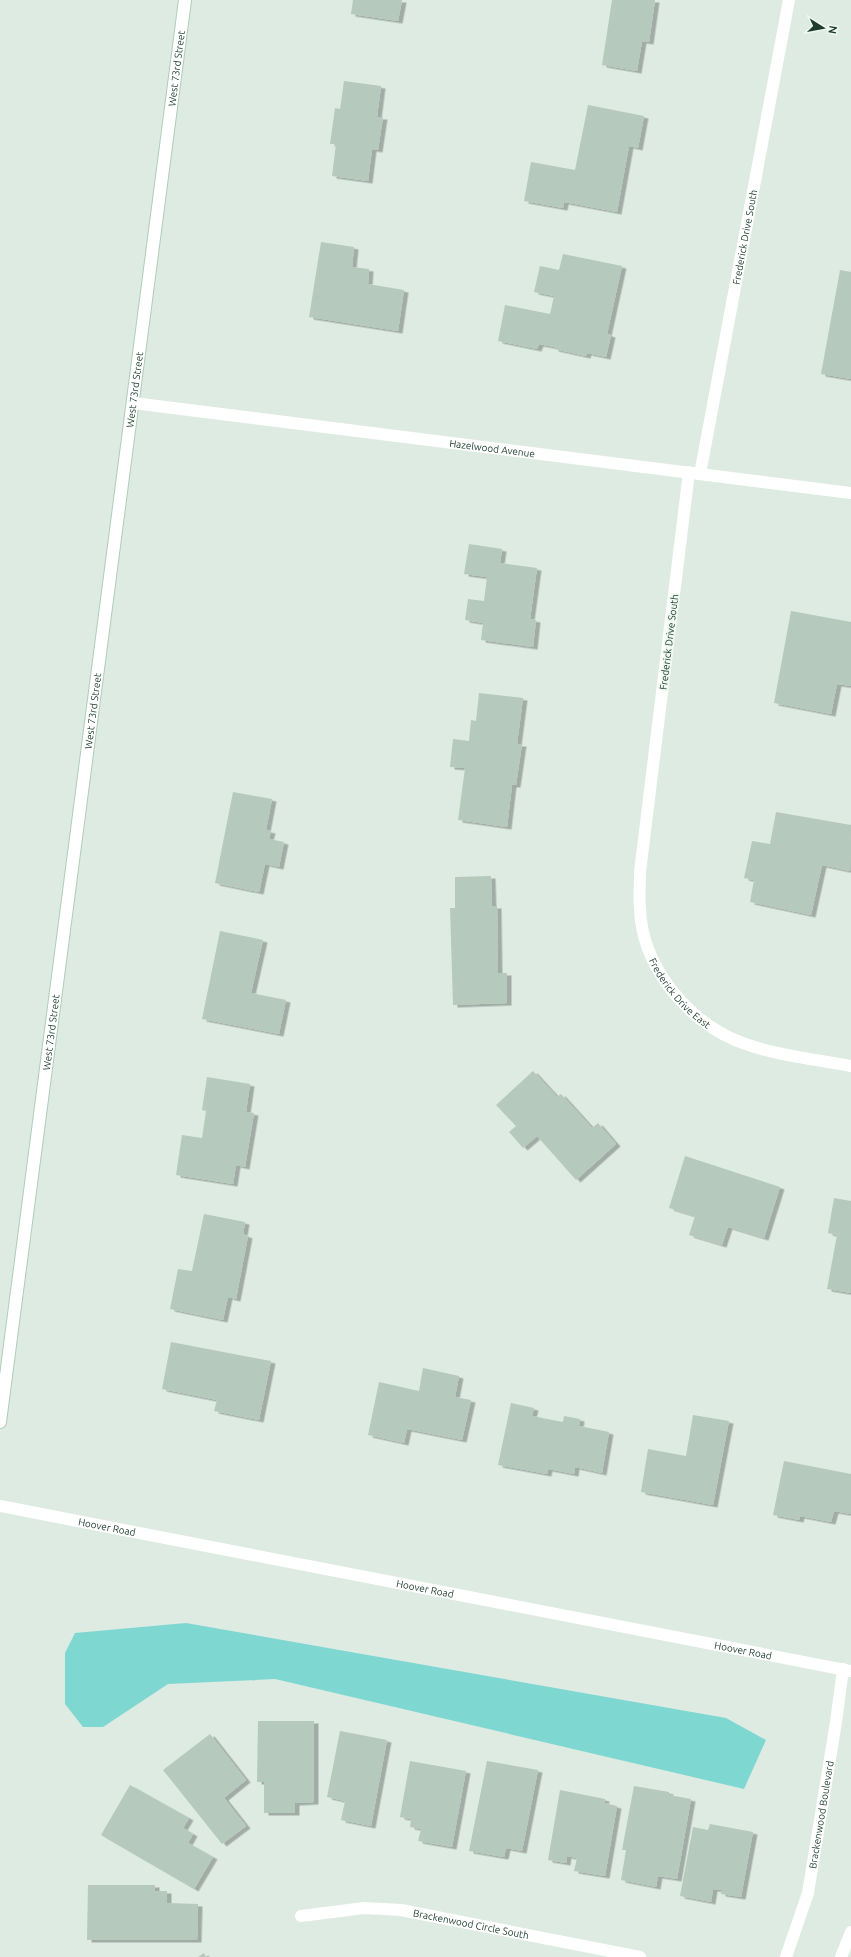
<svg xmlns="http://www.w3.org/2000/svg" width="851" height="1957" font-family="Ubuntu,sans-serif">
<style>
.water{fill:#7fd7d2}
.building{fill:#b6c9bd;filter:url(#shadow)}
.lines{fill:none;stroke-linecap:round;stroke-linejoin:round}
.secondary-casing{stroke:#b0ccbc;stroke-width:14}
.minor{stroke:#fff;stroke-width:12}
.tertiary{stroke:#fff;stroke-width:12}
.secondary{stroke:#fff;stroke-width:12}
.labels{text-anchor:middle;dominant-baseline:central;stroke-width:3.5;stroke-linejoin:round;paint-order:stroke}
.street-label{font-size:10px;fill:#1d3c2d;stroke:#eef8f1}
</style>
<defs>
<filter id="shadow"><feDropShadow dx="4.5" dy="2.5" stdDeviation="0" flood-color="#0004"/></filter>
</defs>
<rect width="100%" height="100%" fill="#ddebe2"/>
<polygon class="water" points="186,1623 726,1718 766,1740 744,1789 275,1679 168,1684 103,1727 83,1727 65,1704 65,1653 75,1633"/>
<g class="building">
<polygon points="353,0 402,0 398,21 351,14"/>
<polygon points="612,0 655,0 649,42 642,41 637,71 602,65"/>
<polygon points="344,81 381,86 377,117 383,117 378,150 372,149 368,181 332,176 336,144 330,144 335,108 340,109"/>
<polygon points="588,105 644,116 638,148 629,146 617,212 564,202 563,208 524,201 531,162 575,170"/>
<polygon points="321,242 354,247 352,267 369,269 368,284 404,290 398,331 309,317"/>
<polygon points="563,254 622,266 607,334 611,335 606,357 587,353 586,356 554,349 554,347 539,344 537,349 498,341 505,305 550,314 554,296 534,292 540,266 559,270"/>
<polygon points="840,270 851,272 851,379 821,374"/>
<polygon points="469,544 502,549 500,563 537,568 530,619 536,620 533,647 481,640 483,623 465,620 468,599 484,601 487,577 464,574"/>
<polygon points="791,611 851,622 851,686 837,684 831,714 774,703"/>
<polygon points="479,693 523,698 517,744 522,744 516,785 512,785 507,827 458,820 465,768 450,767 453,739 469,741 471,720 476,721"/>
<polygon points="233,792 272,799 266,830 271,831 269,839 284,842 279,867 265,864 259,892 215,883"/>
<polygon points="776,812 851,825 850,871 822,865 811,915 750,902 754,880 744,878 752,841 770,844"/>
<polygon points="491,876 492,906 497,906 498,973 507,973 507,1003 453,1005 450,908 455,908 455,877"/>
<polygon points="220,931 263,940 251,993 286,1000 279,1034 202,1019"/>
<polygon points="533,1071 557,1097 561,1094 592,1128 598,1123 616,1144 576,1180 537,1136 523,1148 509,1132 516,1126 496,1105"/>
<polygon points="207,1077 250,1084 246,1112 254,1113 245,1167 236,1165 233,1184 176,1175 182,1135 202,1138 206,1111 202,1110"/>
<polygon points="685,1156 780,1187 764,1238 728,1227 722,1245 689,1235 695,1216 669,1208"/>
<polygon points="834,1198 851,1201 851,1293 827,1289 837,1235 828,1233"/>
<polygon points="204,1214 245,1222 243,1234 248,1236 236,1299 228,1297 223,1320 170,1309 178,1269 192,1271"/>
<polygon points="171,1342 271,1361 259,1420 214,1411 217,1400 162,1389"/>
<polygon points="423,1368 459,1376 455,1397 471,1400 462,1440 407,1429 404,1443 368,1435 379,1382 419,1391"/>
<polygon points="511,1403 534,1408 532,1416 563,1422 564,1416 580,1419 579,1426 609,1432 602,1473 575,1467 574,1474 548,1469 547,1474 498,1465"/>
<polygon points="693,1415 729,1421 713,1505 641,1492 648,1449 686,1456"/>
<polygon points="784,1461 851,1474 851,1514 834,1511 831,1522 800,1516 799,1520 773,1515"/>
<polygon points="258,1721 314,1721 314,1802 295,1803 295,1813 264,1813 264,1782 257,1782"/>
<polygon points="340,1731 387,1740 371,1826 341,1820 345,1801 327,1797"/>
<polygon points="210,1734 246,1780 224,1798 246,1826 222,1844 163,1770"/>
<polygon points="410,1761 466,1771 452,1847 418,1841 421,1829 410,1827 411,1819 400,1817"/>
<polygon points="487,1761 538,1770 522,1851 506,1848 504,1857 469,1851"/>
<polygon points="130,1785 189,1818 183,1828 193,1834 188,1843 213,1857 194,1889 101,1835"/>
<polygon points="634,1786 669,1792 669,1795 691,1799 677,1879 658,1876 656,1887 621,1880 626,1850 622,1850"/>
<polygon points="560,1790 605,1799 604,1803 617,1806 605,1876 574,1871 577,1858 567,1856 566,1863 548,1860"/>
<polygon points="710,1824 753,1832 741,1897 721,1894 722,1890 713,1889 711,1902 680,1896 693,1827 708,1830"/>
<polygon points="88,1885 155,1885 155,1891 167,1891 167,1903 198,1904 197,1940 87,1940"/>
<polygon points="204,1953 206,1957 198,1957"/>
</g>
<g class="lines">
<g class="secondary-casing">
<g id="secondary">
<path id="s7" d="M0,1422L185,0"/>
</g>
</g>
<g class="minor">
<path id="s1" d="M133,403L851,493"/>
<path id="s2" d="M689,472L640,872C640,884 639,897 640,909C642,965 685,1018 735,1040C771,1055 813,1059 851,1066"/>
<path id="s3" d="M700,474L789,0"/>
<path id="s4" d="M301,1916L364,1908L401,1910L640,1957"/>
<path id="s5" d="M786,1957L808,1893L836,1722L843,1669"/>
<polyline points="841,1957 851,1932"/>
</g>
<path class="tertiary" id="s6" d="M0,1506L851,1671"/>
<use href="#secondary" class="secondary"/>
</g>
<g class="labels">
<g class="street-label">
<text stroke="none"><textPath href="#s7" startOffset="1365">West 73rd Street</textPath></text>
<text stroke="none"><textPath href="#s3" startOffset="241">Frederick Drive South</textPath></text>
<text stroke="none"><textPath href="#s7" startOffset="1041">West 73rd Street</textPath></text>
<text stroke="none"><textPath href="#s1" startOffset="362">Hazelwood Avenue</textPath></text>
<text transform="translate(669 642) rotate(-83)">Frederick Drive South</text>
<text stroke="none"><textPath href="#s7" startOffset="717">West 73rd Street</textPath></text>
<text stroke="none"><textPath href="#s2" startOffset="536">Frederick Drive East</textPath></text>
<text stroke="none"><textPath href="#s7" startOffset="393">West 73rd Street</textPath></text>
<text stroke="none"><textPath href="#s6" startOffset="109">Hoover Road</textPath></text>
<text stroke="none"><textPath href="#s6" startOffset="433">Hoover Road</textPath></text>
<text stroke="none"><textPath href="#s6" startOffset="757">Hoover Road</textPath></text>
<text stroke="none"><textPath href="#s5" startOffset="147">Brackenwood Boulevard</textPath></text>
<text stroke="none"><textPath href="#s4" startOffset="172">Brackenwood Circle South</textPath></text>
</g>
</g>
<g transform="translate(823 28) rotate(101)" stroke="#eef8f1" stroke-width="3" paint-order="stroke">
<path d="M0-3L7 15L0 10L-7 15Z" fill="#1d3c2d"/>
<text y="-6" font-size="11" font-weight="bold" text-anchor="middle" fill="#1d3c2d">N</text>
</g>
</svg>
